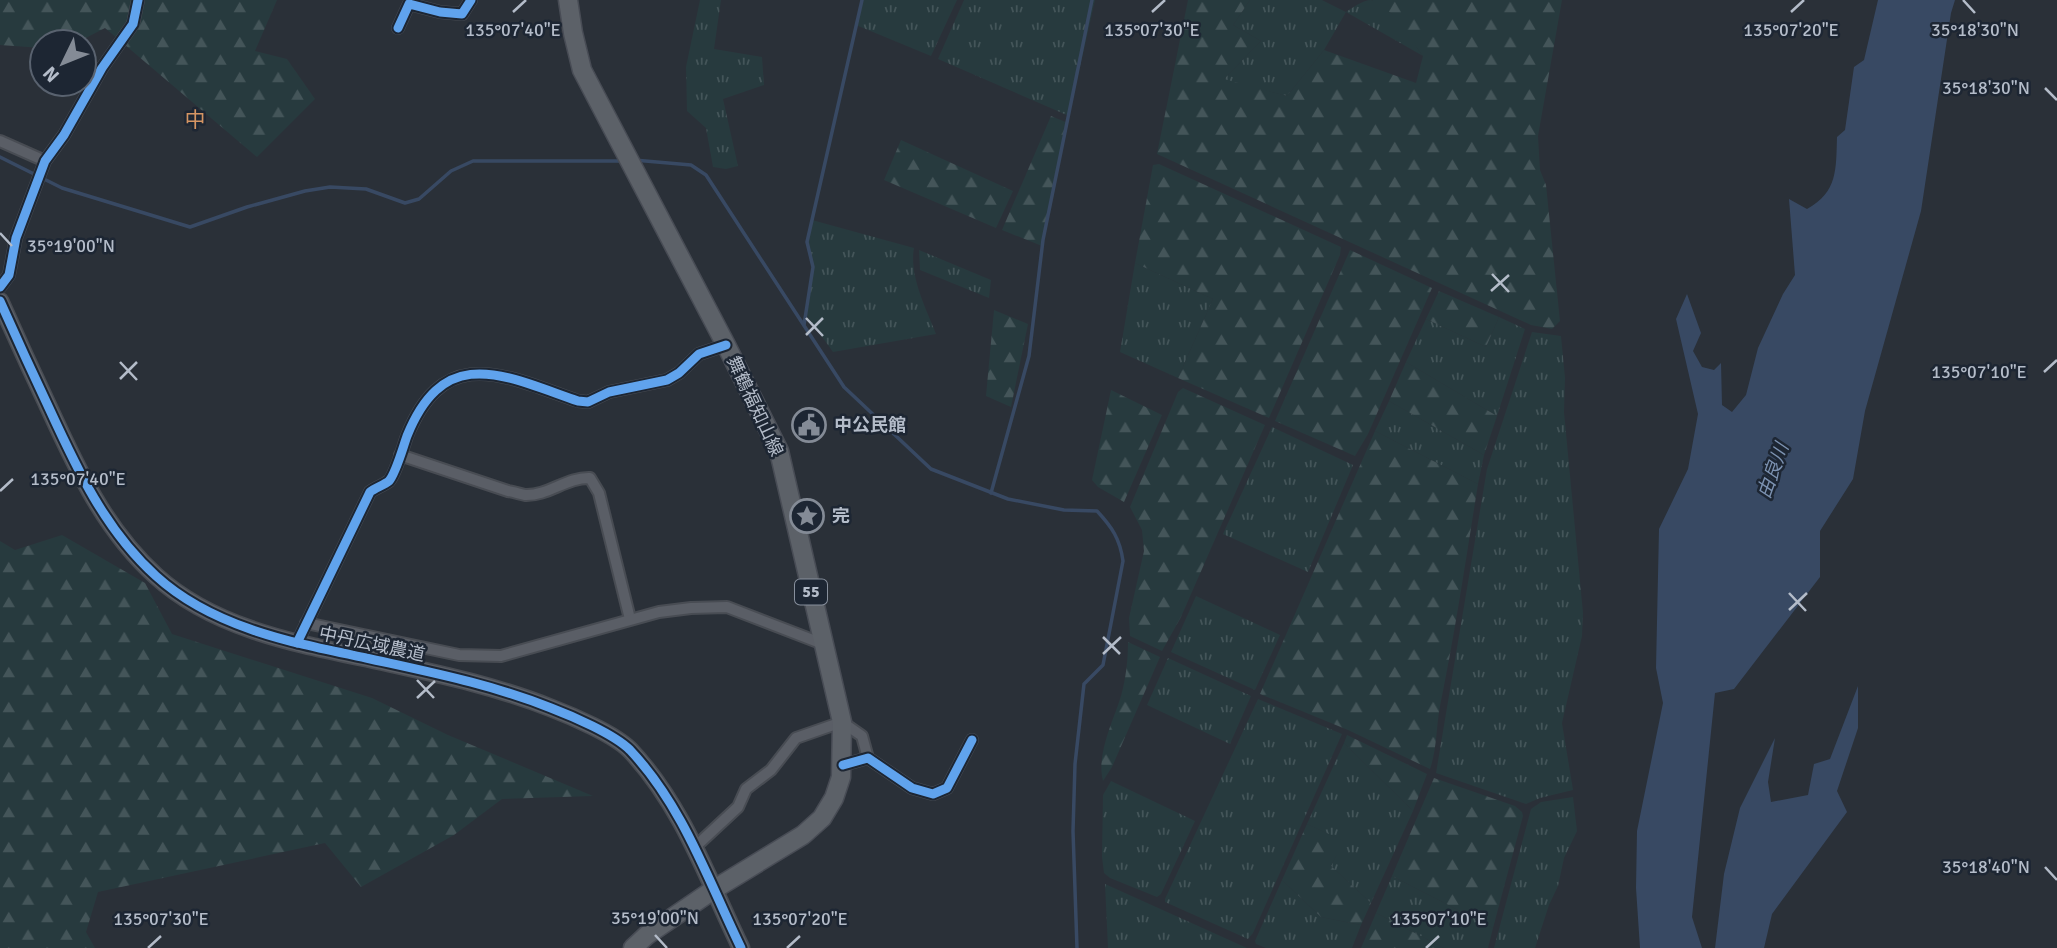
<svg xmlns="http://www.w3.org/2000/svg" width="2057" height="948" font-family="Signika,'Noto Sans JP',sans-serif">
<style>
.grass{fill:url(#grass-tufts)}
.forest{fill:url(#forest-firs)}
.water{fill:#384963}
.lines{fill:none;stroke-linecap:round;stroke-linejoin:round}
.stream{stroke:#384963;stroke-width:3.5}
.street-casing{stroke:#484c53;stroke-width:14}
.secondary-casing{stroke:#484c53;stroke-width:19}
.primary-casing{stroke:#484c55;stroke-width:21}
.street{stroke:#5a5e66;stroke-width:10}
.secondary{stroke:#595d64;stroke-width:16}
.primary{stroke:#5c6168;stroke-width:18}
.cycleway-casing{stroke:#1d2633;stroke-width:13}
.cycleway{stroke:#60a3ed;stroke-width:9}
.ticks{fill:none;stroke:#b4bcc9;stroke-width:2.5}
.labels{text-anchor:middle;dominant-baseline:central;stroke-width:5;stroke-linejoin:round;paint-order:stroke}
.shield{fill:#1d2633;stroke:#878f9c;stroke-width:2}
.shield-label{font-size:16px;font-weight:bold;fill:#b4bcc9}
.street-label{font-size:18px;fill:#b4bcc9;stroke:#1d2633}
.poi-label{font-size:18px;font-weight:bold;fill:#b4bcc9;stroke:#1d2633;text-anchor:start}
.water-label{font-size:19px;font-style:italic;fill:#7c92b1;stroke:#1d2633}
.quarter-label{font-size:21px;fill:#d59563;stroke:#1d2633}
.ticks-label{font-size:18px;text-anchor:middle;fill:#b4bcc9;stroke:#1d2633;stroke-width:5;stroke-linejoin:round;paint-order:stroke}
</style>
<defs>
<pattern id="grass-tufts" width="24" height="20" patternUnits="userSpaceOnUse" patternTransform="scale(1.75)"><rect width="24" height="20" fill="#273a3e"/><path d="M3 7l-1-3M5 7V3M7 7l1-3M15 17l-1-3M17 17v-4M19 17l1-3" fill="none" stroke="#445559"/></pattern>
<pattern id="forest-firs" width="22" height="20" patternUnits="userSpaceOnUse" patternTransform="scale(1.75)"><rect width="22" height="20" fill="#273a3e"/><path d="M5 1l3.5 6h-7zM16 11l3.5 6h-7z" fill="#445559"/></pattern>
</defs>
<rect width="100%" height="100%" fill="#2a3038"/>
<g class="grass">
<polygon points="700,0 721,0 714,49 762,57 764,85 723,99 738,166 726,169 713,167 706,128 687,111 686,67"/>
<polygon points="862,0 957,0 931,56 856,25"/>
<polygon points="964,0 1095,0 1069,116 938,59"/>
<path d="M1250,0H1322L1346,12C1352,8 1363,0 1371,0C1390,3 1412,41 1423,56L1346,12L1324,50L1287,96L1223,80L1261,41L1233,25Z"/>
<path d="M812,220L914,248C909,276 926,308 936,334L833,352L807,316L813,266L808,243Z"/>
<polygon points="919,250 991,280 989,298 920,270"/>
<polygon points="1135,263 1213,299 1178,378 1120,352"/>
<polygon points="1499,317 1525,329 1497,416 1406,362 1426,319 1486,347"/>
<polygon points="1532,332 1561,336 1565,378 1564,412 1583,613 1582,636 1562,723 1573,790 1540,798 1526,804 1436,773 1487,469"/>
<polygon points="1389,401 1484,455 1478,484 1375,431"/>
<polygon points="1272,427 1353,465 1308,572 1223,534"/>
<polygon points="1196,596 1280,635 1255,690 1171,652"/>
<polygon points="1168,658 1251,696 1230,744 1147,705"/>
<polygon points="1258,699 1342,734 1253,933 1248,939 1165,902 1165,899"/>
<polygon points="1344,743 1413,811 1371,903 1331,866 1343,841 1307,824"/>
<polygon points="1111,781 1195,821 1161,894 1157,897 1110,878 1104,873 1102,857 1103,795"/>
<polygon points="1573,797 1577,831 1564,858 1558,886 1549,905 1535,948 1494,948 1531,809 1541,802"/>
<polygon points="1392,876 1493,928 1488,948 1444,948 1376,913"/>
<polygon points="1282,880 1321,917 1361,925 1352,948 1266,948 1256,944 1255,941"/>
<polygon points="1105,884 1247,948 1108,948"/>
</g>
<g class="forest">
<polygon points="0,0 277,0 255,51 287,59 315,99 257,157 105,28 78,42 42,42 42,48 0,45"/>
<polygon points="1188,0 1250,0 1233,25 1261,41 1224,79 1287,96 1324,50 1416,83 1423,56 1391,13 1372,0 1562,0 1538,136 1540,170 1546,185 1560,321 1552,329 1531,325 1157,154"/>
<polygon points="1051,116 1068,123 1042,246 1002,230"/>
<polygon points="901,140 1013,191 996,228 884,180"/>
<polygon points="1159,164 1341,247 1340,255 1269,418 1178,378 1213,299 1135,263 1153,165"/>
<polygon points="1350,250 1432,288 1368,434 1355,456 1275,421"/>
<polygon points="1439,291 1499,317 1486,347 1426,319"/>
<polygon points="994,310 1028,324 1011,407 986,396"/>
<polygon points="1406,362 1497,416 1484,455 1389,401"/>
<polygon points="1183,388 1265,425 1181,617 1162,651 1130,636 1129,618 1144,551 1142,530 1130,507 1178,392"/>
<polygon points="1111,390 1162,415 1124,502 1098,487 1092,480"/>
<path d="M1375,431L1478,484C1466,559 1455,633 1440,706C1436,728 1437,749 1430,769L1348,730L1260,694Z"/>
<polygon points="62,535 145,583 172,634 372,698 448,735 593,796 502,799 454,835 361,887 325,843 98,892 86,932 95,948 0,948 0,541 15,550"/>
<path d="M1128,642L1160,657L1112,767L1103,781C1096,754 1113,722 1121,696C1126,678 1128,660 1128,642Z"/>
<polygon points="1347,735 1427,774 1413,811 1344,743"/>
<polygon points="1434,778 1515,806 1522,812 1523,816 1493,928 1392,876"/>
<polygon points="1307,824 1344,841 1331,866 1371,903 1361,925 1321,917 1282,880"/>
<polygon points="1376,913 1444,948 1361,948"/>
</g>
<g class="water">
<path d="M1878,0H1955L1951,13L1921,211L1865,411L1853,479L1820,531V577L1734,689L1715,693L1692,917L1702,948H1640L1636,888L1637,831L1663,703L1656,668L1659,529L1688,469L1698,414L1676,319L1687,294L1701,333L1693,351L1702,367L1714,370L1721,363L1722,405L1732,412L1746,395L1758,348L1783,294L1795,275L1789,199L1807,209C1838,192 1836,169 1837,137L1845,130L1854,67L1864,60Z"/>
<polygon points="1858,686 1858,728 1837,791 1847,812 1772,914 1764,948 1715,948 1724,874 1740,808 1775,738 1768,782 1771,802 1808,795 1814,764 1830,759"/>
</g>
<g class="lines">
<g class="stream">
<polyline points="0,157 62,188 190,227 247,207 305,191 330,187 366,189 405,203 419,199 451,171 473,161 623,161"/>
<path d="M634,160L691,165L706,175L844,387L931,469L1008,499L1064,510L1097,511C1112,527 1120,539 1123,561L1103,665L1084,684L1075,764L1073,831L1077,948"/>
<polyline points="804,325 813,267 807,242 862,0"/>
<polyline points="991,493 1029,356 1043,240 1092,0"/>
</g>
<g class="street-casing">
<g id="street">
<polyline points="398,28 409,4 440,12 462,14 471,0"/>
<polyline points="0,141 45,161"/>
<polyline points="0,287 9,275 16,238 45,161 64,135 102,68 133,24 138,0"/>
<path d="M400,455L508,491C514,492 520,494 525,495C548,496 567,477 590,478L599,493L630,619"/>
<polyline points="306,623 459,655 501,656 659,612 691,608 727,607 823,644"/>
<path d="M297,643L370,492C375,488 384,485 389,481C396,473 403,447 407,436C445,342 505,376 578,401L588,402L609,392L667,380L679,373L699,354L726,345"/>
<polyline points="843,765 868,758 912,788 933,794 947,788 972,740"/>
<polyline points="695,847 738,807 746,789 771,770 796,738 842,722 862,736 868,758"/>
</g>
</g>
<g class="secondary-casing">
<path id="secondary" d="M0,301C16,337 32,372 49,408C77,469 105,530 156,576C213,628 294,643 366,658C429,672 491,684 551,708C572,716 614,734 630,750C683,806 708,880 741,948"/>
</g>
<g class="primary-casing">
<polyline id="primary" points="568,0 573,33 582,70 726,345 779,451 842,722 841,777 834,798 822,818 803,835 713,890 647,935 633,948"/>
</g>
<use href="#street" class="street"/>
<use href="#secondary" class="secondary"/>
<use href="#primary" class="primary"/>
<g class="cycleway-casing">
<g id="cycleway">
<polyline points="398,28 409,4 440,12 462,14 471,0"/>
<polyline points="0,287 9,275 16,238 45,161 64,135 102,68 133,24 138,0"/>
<path d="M0,301C16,337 32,372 49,408C77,469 105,530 156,576C213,628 294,643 366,658C429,672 491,684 551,708C572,716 614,734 630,750C683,806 708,880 741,948"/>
<path d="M297,643L370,492C375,488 384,485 389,481C396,473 403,447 407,436C445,342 505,376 578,401L588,402L609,392L667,380L679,373L699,354L726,345"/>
<polyline points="843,765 868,758 912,788 933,794 947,788 972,740"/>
</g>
</g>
<use href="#cycleway" class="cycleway"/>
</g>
<path class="ticks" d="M1963,0L1975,13M513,12L526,0M1152,12L1165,0M1791,12L1804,0M2045,88L2057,100M0,233L12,246M1492,274L1509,292M1491,291L1509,275M806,318L823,336M806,335L823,318M120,362L137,380M2044,372L2057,360M120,379L137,362M0,491L13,479M1789,593L1806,611M1789,610L1807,593M1103,637L1120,654M1103,654L1121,637M417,680L434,698M417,698L435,681M2045,867L2057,880M655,935L667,948M148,948L161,936M787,948L800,936M1426,948L1439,936"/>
<defs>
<g id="civic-ring" transform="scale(1.75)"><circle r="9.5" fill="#1d2633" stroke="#848b96" stroke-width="1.5"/><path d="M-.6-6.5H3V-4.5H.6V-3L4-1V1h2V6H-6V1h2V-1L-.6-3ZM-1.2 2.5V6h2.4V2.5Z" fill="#848b96"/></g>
<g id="sight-ring" transform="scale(1.75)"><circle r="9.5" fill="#1d2633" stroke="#848b96" stroke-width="1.5"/><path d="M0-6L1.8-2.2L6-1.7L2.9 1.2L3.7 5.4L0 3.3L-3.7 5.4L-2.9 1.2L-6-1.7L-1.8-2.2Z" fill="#848b96"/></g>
</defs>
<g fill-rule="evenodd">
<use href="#civic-ring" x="809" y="425"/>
<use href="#sight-ring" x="807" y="516"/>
</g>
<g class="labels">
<rect class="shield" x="795" y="579.5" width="32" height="25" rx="5"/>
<g class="shield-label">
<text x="811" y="592">55</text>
</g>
<g class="street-label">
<text transform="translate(755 406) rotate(65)">舞鶴福知山線</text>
<text transform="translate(372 644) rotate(12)">中丹広域農道</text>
</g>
<g class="poi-label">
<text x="834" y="425">中公民館</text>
<text x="832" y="516">完</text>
</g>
<g class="water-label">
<text transform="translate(1773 471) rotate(-70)">由良川</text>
</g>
<g class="quarter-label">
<text x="195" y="120">中</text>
</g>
</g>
<g class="ticks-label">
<text x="513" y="36">135°07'40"E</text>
<text x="1152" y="36">135°07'30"E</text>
<text x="1791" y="36">135°07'20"E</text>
<text x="1975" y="36">35°18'30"N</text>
<text x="1986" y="94">35°18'30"N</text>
<text x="71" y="252">35°19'00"N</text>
<text x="1979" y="378">135°07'10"E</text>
<text x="78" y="485">135°07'40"E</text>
<text x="1986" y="873">35°18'40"N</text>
<text x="655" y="924">35°19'00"N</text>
<text x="161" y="925">135°07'30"E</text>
<text x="800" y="925">135°07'20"E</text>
<text x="1439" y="925">135°07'10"E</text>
</g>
<g transform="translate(63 63) rotate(227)"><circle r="33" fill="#1d2633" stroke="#59626f" stroke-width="2"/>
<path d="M0-5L12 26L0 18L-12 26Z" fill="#848b96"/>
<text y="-10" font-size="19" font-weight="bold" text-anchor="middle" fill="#b4bcc9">N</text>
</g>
</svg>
